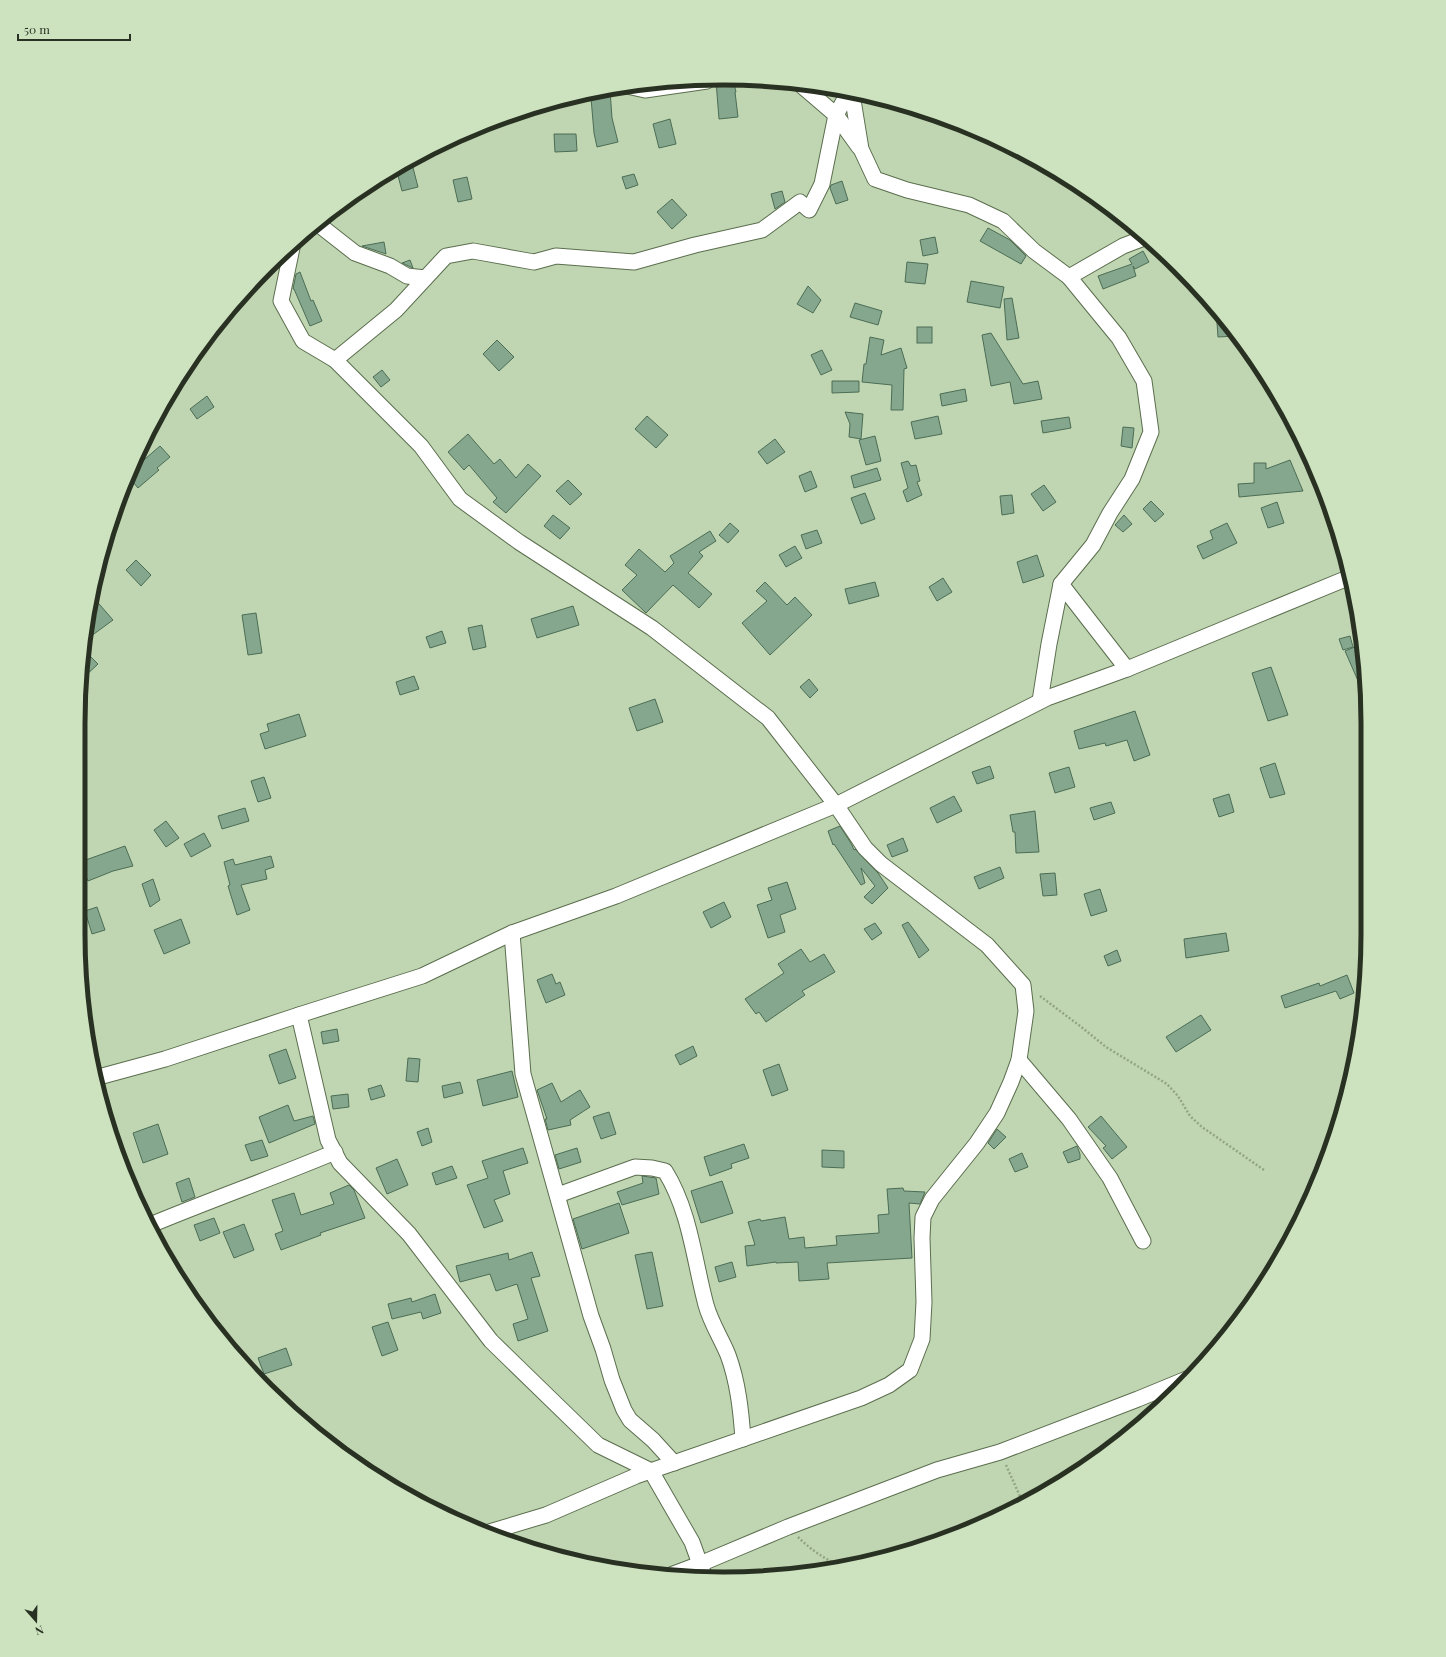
<svg xmlns="http://www.w3.org/2000/svg" width="1446" height="1657" font-family="'Playfair Display',serif">
<style>
.building{fill:#84a78d;stroke:#4c6d55}
.lines{fill:none;stroke-linecap:round;stroke-linejoin:round}
.minor-casing{stroke:#5b6e4e;stroke-width:17}
.path{stroke:#92a486;stroke-width:2.5;stroke-dasharray:2 2;stroke-linecap:butt}
.minor{stroke:#fff;stroke-width:15}
.rim{fill:none;stroke:#293123;stroke-width:5}
</style>
<rect width="100%" height="100%" fill="#c0d6b2"/>
<g class="building">
<polygon points="733,80 736,92 735,92 738,117 719,119 716,81"/>
<polygon points="610,90 612,118 618,142 597,147 594,133 591,98 596,97 595,94"/>
<polygon points="670,119 676,144 659,148 653,124"/>
<polygon points="554,134 576,134 577,151 555,152"/>
<polygon points="411,160 418,187 402,191 396,168"/>
<polygon points="634,174 638,185 626,189 622,177"/>
<polygon points="467,177 472,199 458,202 453,180"/>
<polygon points="842,181 848,200 836,204 830,188 831,185"/>
<polygon points="782,191 785,202 775,209 771,194"/>
<polygon points="672,199 687,215 672,229 657,212"/>
<polygon points="988,228 1010,240 1026,256 1021,264 980,241"/>
<polygon points="935,237 938,253 923,256 920,240"/>
<polygon points="384,242 386,254 362,246"/>
<polygon points="1143,251 1149,262 1135,269 1133,266 1136,276 1103,289 1098,276 1132,264 1129,259"/>
<polygon points="410,260 413,268 402,263"/>
<polygon points="907,262 928,264 925,284 905,282"/>
<polygon points="300,272 311,301 313,300 322,321 310,326 294,289 293,289 296,274"/>
<polygon points="971,281 1004,287 1000,308 967,302"/>
<polygon points="808,286 821,300 813,313 797,304"/>
<polygon points="1012,298 1019,338 1007,340 1004,299"/>
<polygon points="855,303 882,311 878,325 850,317"/>
<polygon points="1216,309 1228,325 1236,336 1218,337"/>
<rect x="917" y="327" width="15" height="16"/>
<polygon points="991,333 1023,384 1038,381 1042,399 1014,404 1010,382 991,386 982,335"/>
<polygon points="870,337 884,340 881,355 901,348 907,368 904,369 903,410 891,410 892,385 862,382 864,364 866,364"/>
<polygon points="497,340 514,357 499,371 483,354"/>
<polygon points="822,350 832,370 821,375 811,355"/>
<polygon points="382,370 390,380 381,387 373,377"/>
<polygon points="832,381 859,381 859,392 832,393"/>
<polygon points="965,389 967,401 942,406 940,394"/>
<polygon points="207,396 214,407 197,419 190,409"/>
<polygon points="845,412 863,414 861,439 849,437 850,424"/>
<polygon points="647,416 668,435 656,448 635,429"/>
<polygon points="938,416 942,434 915,439 911,422"/>
<polygon points="1069,417 1071,428 1043,433 1041,421"/>
<polygon points="1123,427 1134,428 1132,448 1121,446"/>
<polygon points="468,434 494,464 500,459 516,478 528,464 541,476 506,513 493,502 497,498 469,465 464,470 448,452"/>
<polygon points="875,436 881,461 866,465 859,440"/>
<polygon points="775,439 785,452 767,464 758,452"/>
<polygon points="160,446 170,457 157,468 159,470 138,488 128,476 130,472"/>
<polygon points="1290,460 1303,491 1239,497 1238,484 1254,483 1254,463 1266,463 1266,469"/>
<polygon points="908,461 911,466 916,465 920,481 917,482 922,495 907,502 903,491 908,488 901,463"/>
<polygon points="877,468 881,480 854,488 851,476"/>
<polygon points="811,471 817,487 805,492 799,476"/>
<polygon points="568,480 582,494 570,505 556,491"/>
<polygon points="1044,485 1056,502 1043,511 1031,494"/>
<polygon points="865,493 875,519 861,524 851,498"/>
<polygon points="1012,495 1014,513 1002,515 1000,496"/>
<polygon points="1151,501 1164,514 1155,522 1143,509"/>
<polygon points="1277,502 1284,523 1268,528 1261,508"/>
<polygon points="553,515 570,528 560,539 544,526"/>
<polygon points="1124,515 1132,524 1123,532 1115,525"/>
<polygon points="730,523 739,531 728,543 719,535"/>
<polygon points="1227,523 1237,543 1203,559 1197,546 1213,539 1210,531"/>
<polygon points="817,530 822,543 806,549 801,535"/>
<polygon points="710,531 716,541 699,552 703,556 688,573 712,594 699,608 673,585 646,613 622,590 637,575 625,565 639,549 665,572 674,563 670,556"/>
<polygon points="795,546 802,558 786,567 779,555"/>
<polygon points="1037,555 1044,576 1023,583 1017,562"/>
<polygon points="136,560 151,575 141,586 126,570"/>
<polygon points="943,578 952,592 937,601 929,587"/>
<polygon points="765,582 787,605 795,597 812,615 770,655 742,623 767,601 756,591"/>
<polygon points="875,582 879,596 849,604 845,589"/>
<polygon points="93,597 113,620 83,642 84,639"/>
<polygon points="573,606 579,625 537,638 531,619"/>
<polygon points="256,613 262,653 248,655 242,615"/>
<polygon points="482,625 486,647 473,650 468,628"/>
<polygon points="442,631 446,643 430,648 426,637"/>
<polygon points="1350,636 1353,647 1343,650 1339,639"/>
<polygon points="1357,646 1364,662 1367,681 1366,699 1345,651"/>
<polygon points="83,649 98,664 83,678"/>
<polygon points="1271,667 1288,715 1268,721 1252,673"/>
<polygon points="414,676 419,689 400,695 396,682"/>
<polygon points="809,679 818,690 810,698 800,687"/>
<polygon points="655,699 663,722 637,731 629,708"/>
<polygon points="1135,711 1150,755 1134,761 1127,740 1106,746 1105,743 1079,749 1074,731"/>
<polygon points="299,714 306,736 265,749 260,734 269,731 267,724"/>
<polygon points="1275,763 1285,794 1270,798 1260,768"/>
<polygon points="990,766 994,778 977,784 972,772"/>
<polygon points="1069,767 1075,787 1055,793 1049,773"/>
<polygon points="264,777 271,798 258,802 251,781"/>
<polygon points="1229,794 1234,812 1219,817 1213,799"/>
<polygon points="954,796 962,811 937,823 930,808"/>
<polygon points="1111,802 1115,813 1094,820 1090,808"/>
<polygon points="245,808 249,821 222,829 218,816"/>
<polygon points="1035,811 1039,852 1016,853 1015,832 1013,832 1010,815"/>
<polygon points="166,821 179,838 166,847 154,830"/>
<polygon points="840,826 852,845 854,850 855,849 878,873 888,888 872,904 864,897 875,886 861,868 865,883 861,885 834,844 833,845 828,831"/>
<polygon points="204,833 211,846 191,857 184,844"/>
<polygon points="903,838 908,851 892,857 887,845"/>
<polygon points="125,846 133,866 113,871 88,881 80,862"/>
<polygon points="271,856 274,867 265,870 267,879 241,885 250,910 237,915 228,886 230,885 224,862 233,859 235,865"/>
<polygon points="1000,867 1004,878 979,889 974,877"/>
<polygon points="1055,873 1057,895 1043,896 1040,874"/>
<polygon points="153,879 160,900 150,907 142,884"/>
<polygon points="787,882 796,909 780,915 785,932 768,938 757,905 772,900 768,888"/>
<polygon points="1100,889 1107,911 1091,916 1084,894"/>
<polygon points="724,902 731,917 711,928 703,912"/>
<polygon points="97,907 105,930 92,934 85,911"/>
<polygon points="181,919 190,943 164,954 154,930"/>
<polygon points="908,922 929,950 919,958 902,925"/>
<polygon points="875,923 882,933 872,940 864,929"/>
<polygon points="1226,933 1229,951 1186,958 1184,939"/>
<polygon points="801,949 810,962 824,954 835,972 802,991 805,995 766,1022 759,1012 756,1014 745,999 784,973 778,964"/>
<polygon points="1117,950 1121,961 1108,966 1104,956"/>
<polygon points="552,974 556,984 560,982 565,995 546,1003 537,980"/>
<polygon points="1347,975 1354,993 1340,999 1336,991 1285,1008 1281,996 1319,983 1320,986"/>
<polygon points="1201,1015 1211,1030 1176,1052 1166,1037"/>
<polygon points="337,1029 339,1041 323,1044 321,1032"/>
<polygon points="693,1046 697,1056 680,1065 675,1055"/>
<polygon points="286,1049 296,1078 279,1084 269,1055"/>
<polygon points="408,1058 420,1059 418,1082 406,1081"/>
<polygon points="779,1064 788,1090 772,1096 763,1070"/>
<polygon points="512,1071 518,1097 483,1106 477,1080"/>
<polygon points="460,1082 463,1093 444,1098 442,1086"/>
<polygon points="552,1083 561,1102 580,1090 590,1107 570,1120 571,1125 548,1130 545,1119 547,1119 537,1090"/>
<polygon points="381,1085 385,1096 371,1100 368,1089"/>
<polygon points="348,1094 349,1107 333,1109 331,1096"/>
<polygon points="288,1105 294,1121 313,1116 315,1124 269,1143 259,1117"/>
<polygon points="609,1112 616,1134 601,1139 593,1117"/>
<polygon points="1101,1116 1127,1147 1112,1159 1103,1148 1106,1146 1088,1127"/>
<polygon points="158,1124 168,1154 143,1163 133,1133"/>
<polygon points="428,1128 432,1142 422,1146 417,1132"/>
<polygon points="997,1129 1006,1137 994,1149 988,1143"/>
<polygon points="262,1140 268,1156 251,1161 245,1145"/>
<polygon points="744,1144 749,1158 731,1164 732,1168 710,1176 704,1157"/>
<polygon points="1077,1146 1080,1154 1080,1159 1068,1163 1063,1152"/>
<polygon points="523,1148 528,1163 503,1171 510,1194 494,1200 503,1221 484,1228 467,1185 488,1178 482,1161"/>
<polygon points="577,1148 581,1162 559,1169 555,1155"/>
<polygon points="822,1150 844,1151 844,1168 822,1167"/>
<polygon points="1022,1153 1028,1167 1015,1172 1009,1159"/>
<polygon points="397,1159 408,1185 387,1194 376,1168"/>
<polygon points="452,1166 457,1178 436,1185 432,1173"/>
<polygon points="642,1176 656,1178 659,1194 622,1205 617,1192 643,1183"/>
<polygon points="189,1178 195,1197 182,1202 176,1183"/>
<polygon points="722,1181 733,1213 701,1223 691,1191"/>
<polygon points="349,1185 354,1190 365,1218 320,1233 321,1235 281,1250 275,1234 283,1231 272,1200 294,1193 301,1215 334,1204 330,1193"/>
<polygon points="903,1188 904,1191 925,1192 920,1204 909,1203 912,1258 827,1263 829,1279 799,1281 798,1262 776,1263 776,1262 747,1266 745,1246 755,1245 748,1222 760,1219 761,1221 785,1217 789,1239 804,1237 805,1248 837,1245 836,1236 879,1233 878,1215 889,1214 887,1189"/>
<polygon points="619,1203 629,1233 582,1249 573,1219"/>
<polygon points="214,1218 220,1233 200,1241 194,1225"/>
<polygon points="244,1224 254,1250 234,1258 223,1232"/>
<polygon points="532,1252 540,1276 531,1278 548,1331 518,1341 513,1324 528,1319 517,1284 496,1291 490,1274 460,1282 456,1266 508,1253 509,1260"/>
<polygon points="652,1252 663,1306 647,1309 635,1255"/>
<polygon points="732,1262 736,1277 719,1282 715,1267"/>
<polygon points="435,1294 441,1313 423,1319 421,1312 392,1319 388,1304 411,1298 412,1302"/>
<polygon points="388,1322 398,1350 382,1356 372,1327"/>
<polygon points="286,1348 292,1365 264,1374 258,1358"/>
</g>
<g class="lines">
<g class="minor-casing">
<g id="minor">
<polyline points="801,85 836,115 859,147"/>
<polyline points="627,86 645,90 707,81"/>
<polyline points="852,94 861,149 875,179 907,190 969,205 1003,221 1034,251 1069,277 1123,246 1144,238"/>
<polyline points="318,224 355,253 390,266 407,276 425,278"/>
<polyline points="293,243 281,301 303,341 335,360 421,446 460,499 519,542 652,628 768,718 836,805 865,848 881,864 987,945 1023,985 1026,1011 1019,1060 1011,1082 997,1113 977,1143 932,1199 923,1217 922,1238 924,1302 922,1339 910,1370 889,1385 861,1398 636,1476 546,1515 486,1533"/>
<polyline points="335,360 396,310 446,256 473,251 534,262 556,256 634,262 695,245 762,230 800,202 809,210 822,184 836,115 848,93"/>
<polyline points="1061,584 1127,669"/>
<polyline points="1040,701 1049,644 1061,584 1093,545 1110,513 1132,479 1151,432 1144,381 1119,338 1069,277"/>
<polyline points="512,933 523,1074 591,1316 603,1349 612,1380 624,1410 630,1420 653,1440 674,1463"/>
<polyline points="299,1015 328,1140 340,1163 409,1234 491,1341 598,1445 651,1471 692,1542 705,1578"/>
<polyline points="1019,1060 1069,1119 1110,1178 1143,1241"/>
<polyline points="95,1078 165,1059 299,1015 422,976 512,933 616,896 836,805 1047,698 1127,669 1350,577"/>
<path d="M558,1195L635,1167L652,1168L665,1171C690,1211 694,1260 706,1305C711,1323 721,1338 728,1355C738,1382 741,1411 743,1439"/>
<path d="M148,1226C210,1200 273,1178 335,1152"/>
<polyline points="668,1576 700,1564 788,1527 937,1470 1000,1452 1138,1399 1189,1378"/>
</g>
</g>
<g class="path">
<polyline points="1040,996 1080,1026 1106,1047 1167,1084 1178,1096 1190,1116 1202,1127 1264,1170"/>
<polyline points="1006,1465 1023,1503"/>
<path d="M798,1537C811,1550 827,1561 844,1567"/>
</g>
<use href="#minor" class="minor"/>
</g>
<path d="M0 0H1446V1657H0ZM723 85H723A638 638 0 0 1 1361 723V934A638 638 0 0 1 723 1572H723A638 638 0 0 1 85 934V723A638 638 0 0 1 723 85Z" fill="#cde3bf" fill-rule="evenodd"/>
<path class="rim" d="M723 85H723A638 638 0 0 1 1361 723V934A638 638 0 0 1 723 1572H723A638 638 0 0 1 85 934V723A638 638 0 0 1 723 85Z"/>
<g transform="translate(36 1621) rotate(160)" stroke="#cde3bf" stroke-width="3" paint-order="stroke">
<path d="M0-3L7 15L0 10L-7 15Z" fill="#293123"/>
<text y="-6" font-size="11" font-weight="bold" text-anchor="middle" fill="#293123">N</text>
</g>
<path d="M18 34v6h112v-6" fill="none" stroke="#293123" stroke-width="2"/>
<text x="24" y="34" font-size="12" fill="#293123" stroke="#cde3bf" stroke-width="3" paint-order="stroke">50 m</text>
</svg>
